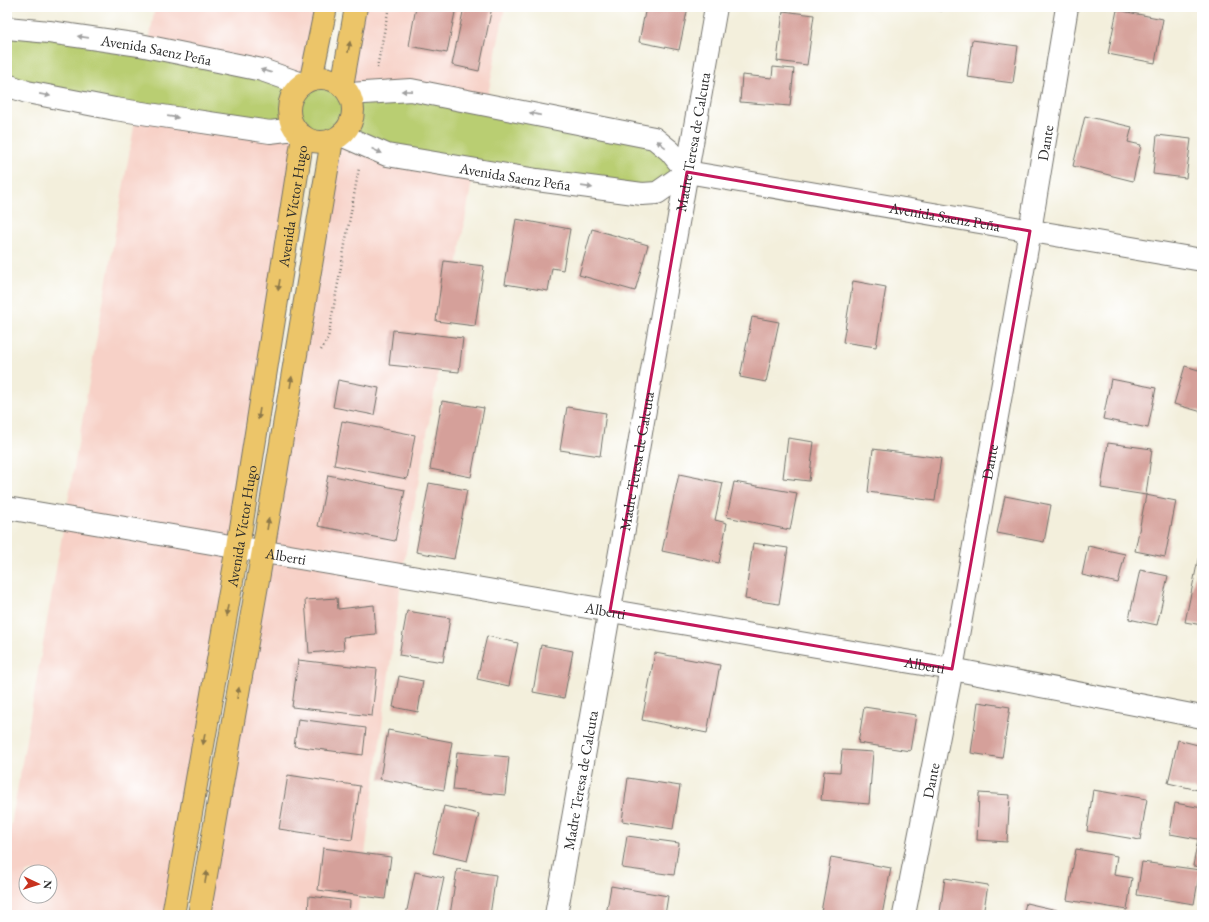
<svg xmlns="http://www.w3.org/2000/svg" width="1209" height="922" font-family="'EB Garamond',serif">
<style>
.built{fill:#f7d1c7;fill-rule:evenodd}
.green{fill:#b9ce72;stroke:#727c4e}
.building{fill:#d5a09a}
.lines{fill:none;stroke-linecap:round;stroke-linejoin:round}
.minor-casing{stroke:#717069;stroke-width:24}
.major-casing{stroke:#717069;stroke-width:24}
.path{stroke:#717069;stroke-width:2.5;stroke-dasharray:1 3;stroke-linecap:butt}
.minor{stroke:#fff;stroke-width:22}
.major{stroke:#ecc569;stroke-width:22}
.oneway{fill:#a0a0a0}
.oneway2{fill:#8c784a}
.marked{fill:none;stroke:#c2185b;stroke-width:3;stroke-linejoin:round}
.labels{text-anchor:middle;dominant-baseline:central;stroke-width:4;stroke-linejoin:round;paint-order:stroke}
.street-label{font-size:15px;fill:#2b2b2b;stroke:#fff}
</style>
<rect width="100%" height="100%" fill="#fff"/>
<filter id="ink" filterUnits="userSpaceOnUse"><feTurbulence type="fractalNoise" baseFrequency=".025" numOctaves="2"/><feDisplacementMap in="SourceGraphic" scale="8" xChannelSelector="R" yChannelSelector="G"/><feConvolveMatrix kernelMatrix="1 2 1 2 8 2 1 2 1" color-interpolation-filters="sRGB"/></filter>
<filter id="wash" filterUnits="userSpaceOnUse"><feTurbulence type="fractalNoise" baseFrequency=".012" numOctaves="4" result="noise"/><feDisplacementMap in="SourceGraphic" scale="16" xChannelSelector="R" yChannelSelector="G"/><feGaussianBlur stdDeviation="0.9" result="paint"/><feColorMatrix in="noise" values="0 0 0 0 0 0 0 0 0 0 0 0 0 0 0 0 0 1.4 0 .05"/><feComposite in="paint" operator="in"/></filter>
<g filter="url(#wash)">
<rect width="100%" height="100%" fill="#f3efdc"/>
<g class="built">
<path d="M155,7H330L172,915H7V848ZM26,872H50V896H26Z"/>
<polygon points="359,7 505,7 480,136 402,575 357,915 199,915"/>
</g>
<polygon class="green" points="7,28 262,70 342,86 654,138 687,172 657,193 332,140 312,141 7,85"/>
<g id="blocks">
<g class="building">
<polygon points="416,7 456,7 447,53 409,46"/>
<polygon points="464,7 492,7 479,71 452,65"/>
<polygon points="646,7 688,7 679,50 639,42"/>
<polygon points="924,7 942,7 942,11"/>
<polygon points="1117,10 1163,19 1155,63 1108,54"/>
<polygon points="783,11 814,15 807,65 777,61"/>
<polygon points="972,40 1018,46 1013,83 967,77"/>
<polygon points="773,67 794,69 790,106 740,102 742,75 772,78"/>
<polygon points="1085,116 1132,127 1128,142 1141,145 1133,181 1073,166"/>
<polygon points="1157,135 1191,139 1186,178 1153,174"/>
<polygon points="516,219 570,229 563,270 552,268 548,291 505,284"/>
<polygon points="592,229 648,245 635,291 579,275"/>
<polygon points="444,261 484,266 475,326 436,321"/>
<polygon points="853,281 886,287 876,347 843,342"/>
<polygon points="752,317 779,322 766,382 740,377"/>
<polygon points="393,330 463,338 459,372 389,365"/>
<polygon points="1185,366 1202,371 1202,412 1174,404"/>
<polygon points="1111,379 1156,388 1148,428 1103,419"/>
<polygon points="338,380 379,388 374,415 333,407"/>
<polygon points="442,401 484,408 471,477 430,469"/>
<polygon points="567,407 606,413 600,456 560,450"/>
<polygon points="342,421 415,435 407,479 334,465"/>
<polygon points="788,438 814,442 809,481 783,478"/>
<polygon points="1108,443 1152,449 1146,495 1101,488"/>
<polygon points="873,449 941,458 935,501 868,492"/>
<polygon points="679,474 723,483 715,520 727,523 719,563 662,551"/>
<polygon points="328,475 405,490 395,541 318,526"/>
<polygon points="734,482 797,493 790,530 727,517"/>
<polygon points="429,483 467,490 454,559 416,552"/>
<polygon points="1146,495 1176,501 1165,557 1135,551"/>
<polygon points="1005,496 1051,505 1044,542 997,533"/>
<polygon points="753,543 788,548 779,604 745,599"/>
<polygon points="1088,546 1125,554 1118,583 1082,575"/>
<polygon points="1199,555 1202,556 1202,625 1185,622"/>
<polygon points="1140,570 1168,576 1157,625 1129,619"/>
<polygon points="337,598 338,609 374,605 376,634 343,637 344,650 309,653 305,600"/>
<polygon points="407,611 450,618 443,662 399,655"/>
<polygon points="487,636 518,643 509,686 477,679"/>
<polygon points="541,645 573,651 564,698 533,692"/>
<polygon points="655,653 720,665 707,733 642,720"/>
<polygon points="298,660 377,669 372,716 292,707"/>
<polygon points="399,676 423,681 418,712 393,707"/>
<polygon points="978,702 1010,707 1002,758 971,753"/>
<polygon points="864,707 916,715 910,751 858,743"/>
<polygon points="298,719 366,728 363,755 294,746"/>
<polygon points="388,730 452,742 444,790 380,779"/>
<polygon points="1178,740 1202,746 1202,791 1168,783"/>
<polygon points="842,750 873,752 869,804 821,800 824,771 840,772"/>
<polygon points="457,752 509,757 505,795 453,790"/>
<polygon points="288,775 360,786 352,840 279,829"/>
<polygon points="628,778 680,786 673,829 622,821"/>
<polygon points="1093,790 1147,799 1140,840 1087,831"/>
<polygon points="979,793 1010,795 1007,842 977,840"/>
<polygon points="1175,803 1202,808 1202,867 1193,866 1198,839 1170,834"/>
<polygon points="444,806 479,814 467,861 433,853"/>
<polygon points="627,836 679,843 674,875 622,868"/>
<polygon points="323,848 391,857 385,899 318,890"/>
<polygon points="1076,849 1117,856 1114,875 1132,878 1127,910 1067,900"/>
<polygon points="831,857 891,868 882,915 837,915 821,912"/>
<polygon points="1142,862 1200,870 1194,904 1137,895"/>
<polygon points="457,869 496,875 490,915 450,915"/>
<polygon points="415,872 444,878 436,915 406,915"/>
<polygon points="945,878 988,885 983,915 960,915 940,912"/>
<polygon points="611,886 668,896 665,915 606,915"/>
<polygon points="309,896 350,901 349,915 308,915"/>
<polygon points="1026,903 1057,910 1056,915 1023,915"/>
</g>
</g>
</g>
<g filter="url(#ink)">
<use href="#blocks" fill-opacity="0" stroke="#717069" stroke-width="1"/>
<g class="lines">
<g class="minor-casing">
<g id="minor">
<path id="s1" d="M7,28L49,32L140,45L262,70L302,84"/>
<polyline points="7,85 27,92 115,109 270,132 295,129"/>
<path id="s2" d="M349,94L411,90L654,138L670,151L687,172L1202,260"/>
<path id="s3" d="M341,135L387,155L537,180L642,194L657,193L687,172"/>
<path id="s4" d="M7,508L952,669L1202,717"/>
<path id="s5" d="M556,915L716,7"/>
<path id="s6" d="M904,915L952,669L1030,231L1067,7"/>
</g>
</g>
<g class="major-casing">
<g id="major">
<circle cx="321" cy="110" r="32"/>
<polyline points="311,79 326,7"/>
<polyline points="342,86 356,7"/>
<path id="s7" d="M173,915L238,547L303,136"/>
<polyline points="199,915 263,551 332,140"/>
</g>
</g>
<g class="path">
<polyline points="377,68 389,7"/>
<polyline points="321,350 328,338 359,168"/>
</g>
<use href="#minor" class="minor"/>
<use href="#major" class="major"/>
</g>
<defs><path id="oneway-solid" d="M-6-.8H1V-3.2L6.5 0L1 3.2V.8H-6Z"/></defs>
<g class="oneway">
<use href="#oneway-solid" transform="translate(83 37) rotate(-172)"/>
<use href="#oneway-solid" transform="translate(266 71) rotate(-164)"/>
<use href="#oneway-solid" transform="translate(407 91) rotate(-179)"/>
<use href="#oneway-solid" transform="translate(45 95) rotate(11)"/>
<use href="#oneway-solid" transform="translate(535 114) rotate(-167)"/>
<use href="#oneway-solid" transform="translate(173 117) rotate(8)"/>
<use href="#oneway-solid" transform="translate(661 144) rotate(-142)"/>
<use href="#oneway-solid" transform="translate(377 151) rotate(25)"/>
<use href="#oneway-solid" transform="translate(587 187) rotate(8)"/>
</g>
<g class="oneway2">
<use href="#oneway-solid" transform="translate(349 47) rotate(-80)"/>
<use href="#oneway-solid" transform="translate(279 285) rotate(99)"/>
<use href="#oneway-solid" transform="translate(291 382) rotate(-81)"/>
<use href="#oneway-solid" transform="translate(259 414) rotate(99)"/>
<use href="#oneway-solid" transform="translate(268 524) rotate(-81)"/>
<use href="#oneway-solid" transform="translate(227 611) rotate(100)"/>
<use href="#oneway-solid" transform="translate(238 693) rotate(-80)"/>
<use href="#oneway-solid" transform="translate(204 739) rotate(100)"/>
<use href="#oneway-solid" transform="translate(206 877) rotate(-80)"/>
</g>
</g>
<path class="marked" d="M687,172L1030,231L952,669L610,611Z"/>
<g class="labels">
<g class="street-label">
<text stroke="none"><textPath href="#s1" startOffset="151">Avenida Saenz Peña</textPath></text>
<text stroke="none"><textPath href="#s5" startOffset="785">Madre Teresa de Calcuta</textPath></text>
<text stroke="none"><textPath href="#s6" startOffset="785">Dante</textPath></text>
<text stroke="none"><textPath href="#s3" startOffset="180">Avenida Saenz Peña</textPath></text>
<text stroke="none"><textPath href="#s7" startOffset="719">Avenida Víctor Hugo</textPath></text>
<text stroke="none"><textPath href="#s2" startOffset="619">Avenida Saenz Peña</textPath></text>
<text stroke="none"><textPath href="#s5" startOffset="461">Madre Teresa de Calcuta</textPath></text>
<text stroke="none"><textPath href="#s6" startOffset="461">Dante</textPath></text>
<text stroke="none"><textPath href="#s7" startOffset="395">Avenida Víctor Hugo</textPath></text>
<text stroke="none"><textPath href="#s4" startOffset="283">Alberti</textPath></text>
<text stroke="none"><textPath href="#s4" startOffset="607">Alberti</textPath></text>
<text stroke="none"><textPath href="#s4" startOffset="931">Alberti</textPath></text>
<text stroke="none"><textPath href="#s5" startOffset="137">Madre Teresa de Calcuta</textPath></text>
<text stroke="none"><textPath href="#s6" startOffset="137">Dante</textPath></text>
</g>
</g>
<rect width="1209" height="922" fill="none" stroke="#fff" stroke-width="24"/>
<g transform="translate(38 884) rotate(94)"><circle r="19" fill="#ffffff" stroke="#aaaaaa"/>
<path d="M0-3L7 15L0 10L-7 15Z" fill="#c8321e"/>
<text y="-6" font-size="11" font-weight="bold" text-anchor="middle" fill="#2b2b2b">N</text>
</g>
</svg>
